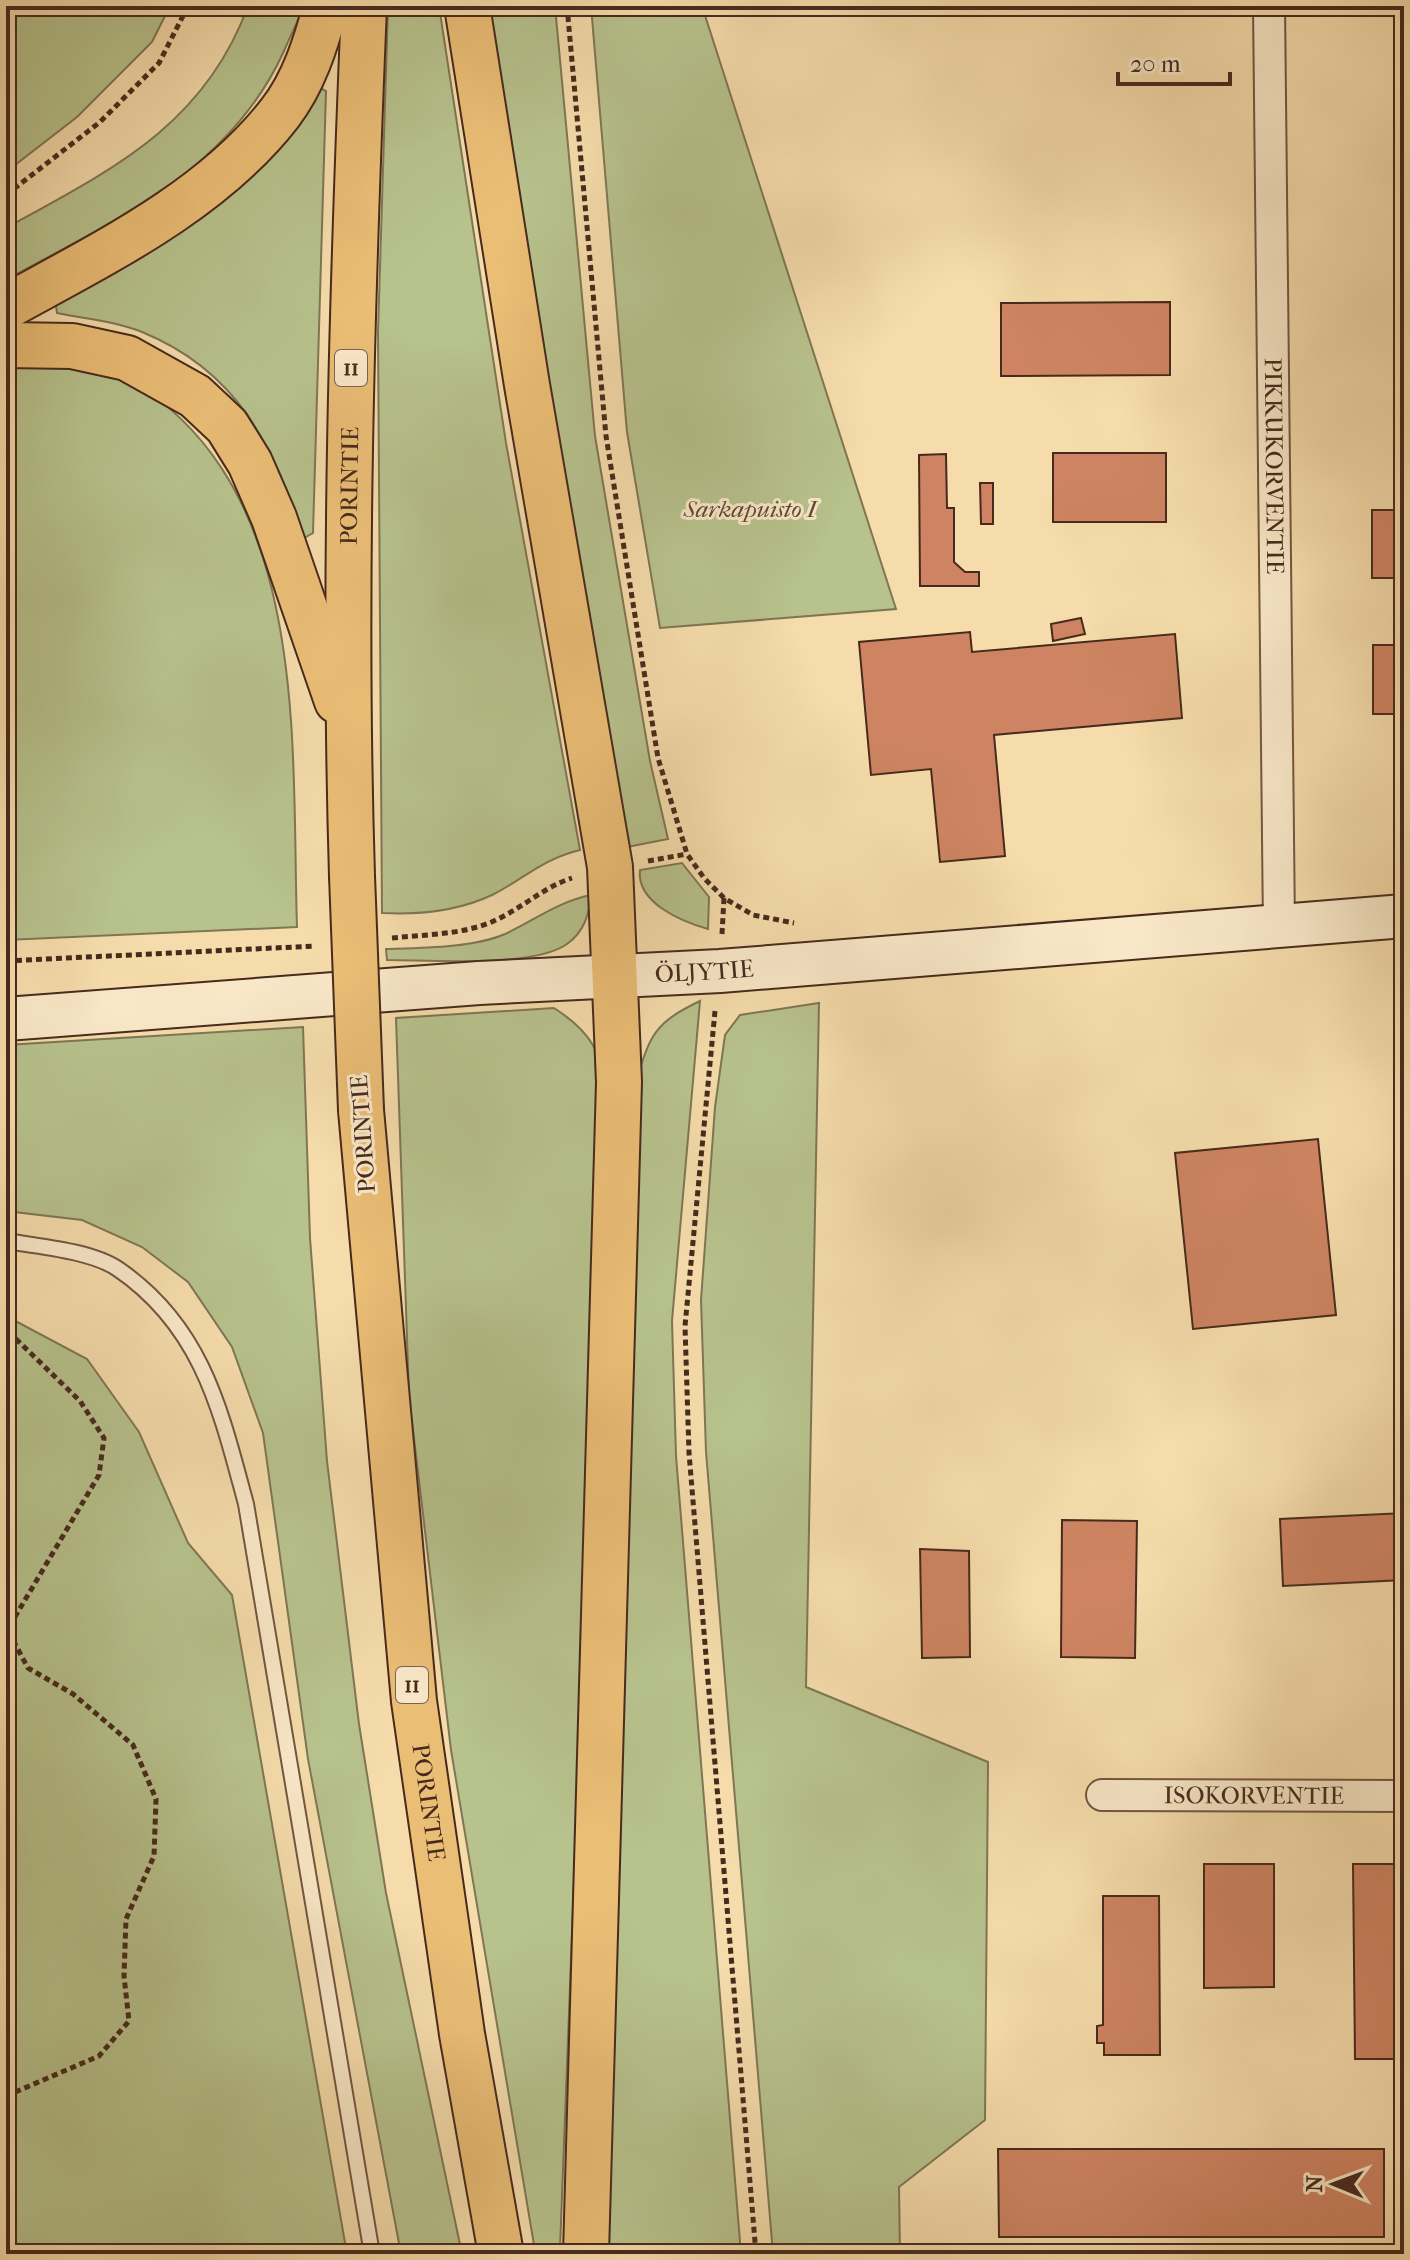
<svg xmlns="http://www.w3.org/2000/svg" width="1410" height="2260" font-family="'IM FELL French Canon',serif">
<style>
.green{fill:#b7c28d;stroke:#7f7655;stroke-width:2}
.building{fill:#ce8462;stroke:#472a1d;stroke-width:2}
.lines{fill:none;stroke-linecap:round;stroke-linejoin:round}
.lane-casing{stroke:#735640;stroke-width:18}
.street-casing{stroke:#735640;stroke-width:34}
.secondary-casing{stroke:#472a1d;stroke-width:46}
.highway-casing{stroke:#472a1d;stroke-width:48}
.path{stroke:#472a1d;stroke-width:5;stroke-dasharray:6 4;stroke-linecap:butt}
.lane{stroke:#f9e8c8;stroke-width:14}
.street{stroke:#f9e8c8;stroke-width:30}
.secondary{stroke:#f9e8c8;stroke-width:42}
.highway{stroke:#ebbe76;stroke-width:44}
.highway-bridge-casing{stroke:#472a1d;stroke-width:48;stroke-linecap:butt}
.highway-bridge{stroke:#ebbe76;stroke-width:44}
.labels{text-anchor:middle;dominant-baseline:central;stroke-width:6;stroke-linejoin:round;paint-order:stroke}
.shield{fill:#f9e8c8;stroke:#7c6350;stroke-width:2}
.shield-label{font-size:22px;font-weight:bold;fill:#472a1d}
.street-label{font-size:24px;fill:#472a1d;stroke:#f9e8c8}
.park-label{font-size:24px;font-style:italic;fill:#5d4833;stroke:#f9e8c8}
</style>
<rect width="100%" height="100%" fill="#f6dcab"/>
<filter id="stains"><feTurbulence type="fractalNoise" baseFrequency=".0025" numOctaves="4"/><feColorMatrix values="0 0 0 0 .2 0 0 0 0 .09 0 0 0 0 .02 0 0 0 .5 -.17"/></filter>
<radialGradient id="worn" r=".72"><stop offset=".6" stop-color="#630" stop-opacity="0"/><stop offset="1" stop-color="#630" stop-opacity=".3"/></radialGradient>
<g class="green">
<polygon points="6,6 170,6 152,42 77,117 6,172"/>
<path d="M248,6H303C299,21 290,36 284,51C229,172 116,219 6,280V228C111,170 204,126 248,6Z"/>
<path d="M388,6H439L506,443L580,850C540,860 526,878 492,895C458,911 419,915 382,913L378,332Z"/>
<polygon points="482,6 555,6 595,436 650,761 668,839 627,847"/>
<polygon points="591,6 702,6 896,609 660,628 627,432"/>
<path d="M315,85L326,91L313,533L304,538C273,446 238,371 142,332C116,321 84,319 57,313L55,300Z"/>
<path d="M22,356C48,361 108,368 128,379C312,486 291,743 297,927L6,940V364Z"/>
<path d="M682,863L709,897L708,929C683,922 636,903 640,870Z"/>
<path d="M591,895C589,915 584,932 567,944C533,968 431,960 387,960L386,949C421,948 473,948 505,934C535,920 557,902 591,895Z"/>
<path d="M700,1001L672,1321L676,1456L741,2254H603L636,1082C650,1035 654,1023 700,1001Z"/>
<polygon points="819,1003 806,1687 988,1762 985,2120 899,2187 900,2254 773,2254 706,1452 701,1300 715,1107 725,1035 740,1015"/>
<path d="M554,1008C590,1031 604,1053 604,1096L560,2248L547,2254L534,2245L451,1750L409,1396L396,1018Z"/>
<polygon points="303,1027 310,1238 327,1461 359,1724 386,1893 462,2254 401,2254 308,1759 263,1433 232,1347 188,1282 142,1247 82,1220 6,1211 6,1045"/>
<polygon points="6,1316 87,1359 139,1432 188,1543 232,1595 347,2254 6,2254"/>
</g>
<g class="building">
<polygon points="1170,302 1170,375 1001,376 1001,303"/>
<rect x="1053" y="453" width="113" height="69"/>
<polygon points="946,454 947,508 954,508 954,562 965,572 979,572 979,586 920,586 919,455"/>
<polygon points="980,483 993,483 993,524 981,524"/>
<rect x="1372" y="510" width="32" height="68"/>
<polygon points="1081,618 1085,634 1053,641 1051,624"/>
<polygon points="970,632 972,652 1175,634 1182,718 994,735 1005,856 940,862 931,769 871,775 859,642"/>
<rect x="1373" y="645" width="31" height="69"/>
<polygon points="1318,1139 1336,1315 1193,1329 1175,1153"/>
<polygon points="1404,1513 1404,1580 1283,1586 1280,1519"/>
<polygon points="1062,1520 1137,1521 1135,1658 1061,1657"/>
<polygon points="920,1549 969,1551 970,1657 922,1658"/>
<polygon points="1204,1864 1274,1864 1274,1987 1204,1988"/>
<polygon points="1353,1864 1404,1864 1404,2059 1355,2059"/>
<polygon points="1103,1896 1159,1896 1160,2055 1104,2055 1104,2043 1097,2043 1097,2026 1103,2025"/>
<polygon points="998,2149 1384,2149 1384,2237 999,2237"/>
</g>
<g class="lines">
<g class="lane-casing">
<path id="lane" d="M6,1241C37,1246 92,1251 118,1269C203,1327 221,1412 246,1504L372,2254"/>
</g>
<g class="street-casing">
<g id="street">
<path id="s1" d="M1269,6L1279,928"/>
<path id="s2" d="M1102,1795L1404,1796"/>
</g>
</g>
<g class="secondary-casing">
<g id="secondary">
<path id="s3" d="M6,1019L479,983L720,971L1404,916"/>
</g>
</g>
<g class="highway-casing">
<g id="highway">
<polyline points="467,6 527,385 610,867 619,1082 586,2254"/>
<path d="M6,307C102,254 212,201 280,113C304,82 316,43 326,6"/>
<polyline points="6,345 72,346 127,358 195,396 227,426 250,463 274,518 337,701"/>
<path id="s4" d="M352,876C343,586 352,296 364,6"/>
<path id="s5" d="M361,1110L414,1701L462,2034L501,2254"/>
</g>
</g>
<g class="path">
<polyline points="567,6 606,436 658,758 687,854 704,878 724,898 753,915 794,923"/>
<polyline points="6,195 100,122 159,63 188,6"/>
<polyline points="648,861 687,854"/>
<polyline points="722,934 724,898"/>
<path d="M392,938C429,934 469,935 502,917C527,904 545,887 572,878"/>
<polyline points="6,961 315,946"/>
<polyline points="715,1011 685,1326 689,1453 756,2254"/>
<polyline points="6,1337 16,1339 80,1401 104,1438 99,1475 6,1632"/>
<polyline points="6,2096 99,2056 129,2021 124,1976 126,1919 154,1856 156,1799 133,1745 73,1694 28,1668 8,1631"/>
</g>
<use href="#lane" class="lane"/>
<use href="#street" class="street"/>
<use href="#secondary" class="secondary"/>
<use href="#highway" class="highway"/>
<g class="highway-bridge-casing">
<polyline id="highway-bridge" points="352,876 361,1110"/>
</g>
<use href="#highway-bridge" class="highway-bridge"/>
</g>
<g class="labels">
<g class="shield">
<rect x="335" y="350" width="32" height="36" rx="6"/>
<rect x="396" y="1667" width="32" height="36" rx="6"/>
</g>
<g class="shield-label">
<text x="351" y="368">11</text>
<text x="412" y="1685">11</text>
</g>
<g class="street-label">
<text stroke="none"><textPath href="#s1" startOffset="460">PIKKUKORVENTIE</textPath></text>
<text stroke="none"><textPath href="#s4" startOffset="390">PORINTIE</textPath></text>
<text stroke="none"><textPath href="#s3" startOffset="700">ÖLJYTIE</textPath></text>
<text transform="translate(363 1134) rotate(-94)">PORINTIE</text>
<text stroke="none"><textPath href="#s2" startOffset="152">ISOKORVENTIE</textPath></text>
<text stroke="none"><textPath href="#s5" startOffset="696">PORINTIE</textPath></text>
</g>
<g class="park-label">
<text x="750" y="509">Sarkapuisto I</text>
</g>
</g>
<rect width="1410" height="2260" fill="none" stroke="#f6dcab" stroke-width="32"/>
<rect x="8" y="8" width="1394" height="2244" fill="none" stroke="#472a1d" stroke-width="4"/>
<rect x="16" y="16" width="1378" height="2228" fill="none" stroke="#472a1d" stroke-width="2"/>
<g transform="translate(1334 2184) rotate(271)" stroke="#f9e8c8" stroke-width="6" paint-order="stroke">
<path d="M0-6L14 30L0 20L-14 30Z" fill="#472a1d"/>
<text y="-12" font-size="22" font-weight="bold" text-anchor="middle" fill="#472a1d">N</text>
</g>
<path d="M1118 72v12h112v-12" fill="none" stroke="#472a1d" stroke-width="4"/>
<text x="1130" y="72" font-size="24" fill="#472a1d" stroke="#f9e8c8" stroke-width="6" paint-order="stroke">20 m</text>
<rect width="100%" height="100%" filter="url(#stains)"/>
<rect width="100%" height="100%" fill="url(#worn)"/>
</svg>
